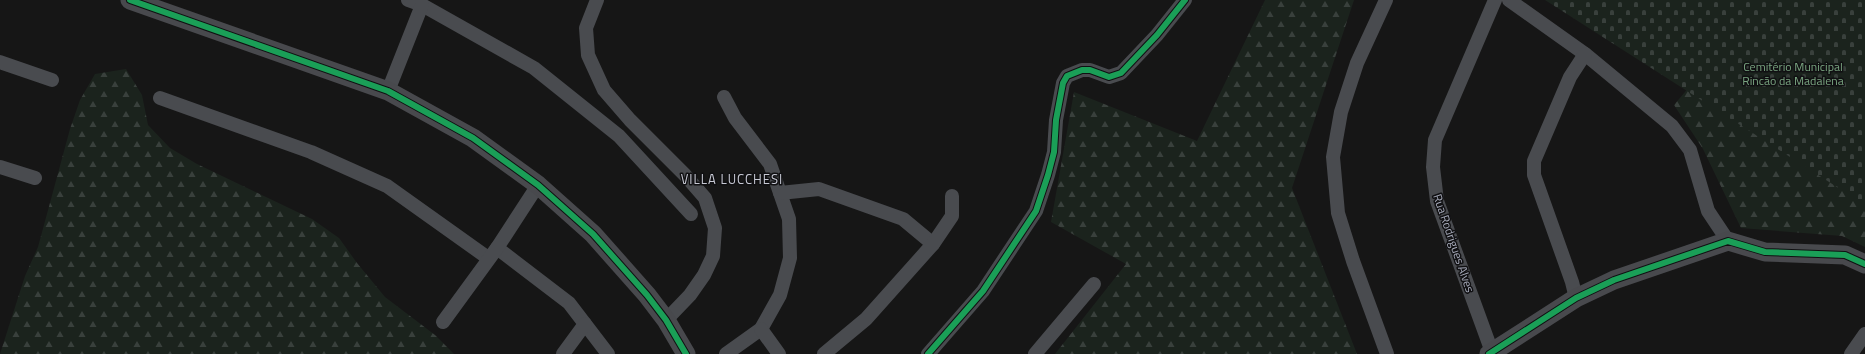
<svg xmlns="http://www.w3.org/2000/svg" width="1865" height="354" font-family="'Titillium Web',sans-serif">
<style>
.forest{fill:url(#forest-firs)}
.cemetery{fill:url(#cemetery-stones)}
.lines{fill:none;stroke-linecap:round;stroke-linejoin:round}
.street{stroke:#494b4f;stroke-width:14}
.secondary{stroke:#48494d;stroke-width:19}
.cycleway-casing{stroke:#101012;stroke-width:8}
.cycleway{stroke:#1a9f57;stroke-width:6}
.labels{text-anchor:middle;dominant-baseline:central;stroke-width:3;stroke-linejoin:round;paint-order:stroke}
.park-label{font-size:12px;fill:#7aa581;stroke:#101012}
.street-label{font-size:12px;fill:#a5a9b8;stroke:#101012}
.neighbourhood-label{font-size:13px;letter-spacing:1px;fill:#c7c9d4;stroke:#101012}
</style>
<defs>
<pattern id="forest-firs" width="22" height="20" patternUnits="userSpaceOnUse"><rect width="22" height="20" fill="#1b231d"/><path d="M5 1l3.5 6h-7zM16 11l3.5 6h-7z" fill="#39403c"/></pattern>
<pattern id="cemetery-stones" width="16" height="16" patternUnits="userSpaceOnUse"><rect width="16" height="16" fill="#1b231d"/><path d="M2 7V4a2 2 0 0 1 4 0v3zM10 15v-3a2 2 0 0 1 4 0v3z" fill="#39403c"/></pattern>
</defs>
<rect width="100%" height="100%" fill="#161616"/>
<g class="forest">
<polygon points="1265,0 1354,0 1292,188 1357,354 1055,354 1126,264 1051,222 1074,92 1197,141"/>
<polygon points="1865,35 1865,247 1842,236 1741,228 1703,149 1674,105 1711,61"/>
<polygon points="126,69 142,95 148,125 170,148 197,164 312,219 339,238 357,263 385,297 435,335 454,354 0,354 25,276 38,247 70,129 80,100 95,74"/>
</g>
<polygon class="cemetery" points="1545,0 1865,0 1865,205"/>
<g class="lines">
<g class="street">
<polyline points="408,0 422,5 534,68 619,136 691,214"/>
<polyline points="597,0 586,28 588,55 604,90 630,120 685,175 705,198 715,228 713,256 704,275 690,295 666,320"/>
<polyline points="1386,0 1357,63 1341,112 1333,157 1338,213 1353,261 1387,354"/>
<polyline points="1509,0 1585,54 1672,126 1690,150 1708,211 1728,241"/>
<polyline points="0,62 52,80"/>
<polyline points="388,91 422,5"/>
<polyline points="724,97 735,118 770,164 789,219 790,258 780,295 761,329 726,354"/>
<polyline points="160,98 311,152 387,186 488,258"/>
<polyline points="0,167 35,178"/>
<polyline points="780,193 819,189 903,219 933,244"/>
<polyline points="497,248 569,303 608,354"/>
<polyline points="1576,298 1572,282 1534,175 1534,161 1570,77 1585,54"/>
<polyline points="443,322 497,248 538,185"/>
<polyline points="761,329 779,354"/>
<polyline points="1492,352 1437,201 1433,167 1435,140 1495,0"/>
<polyline points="563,354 585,324"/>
<polyline points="824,354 866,319 933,244 952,216 952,196"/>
<polyline points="928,354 983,291 1036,211 1048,175 1054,152 1056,120 1063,83 1067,76 1082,70 1090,70 1109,77 1121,73 1157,35 1185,0"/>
<polyline points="1035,354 1094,284"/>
<polyline points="1851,354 1865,334"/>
</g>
<g class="secondary">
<polyline points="130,0 388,91 473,138 538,185 593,234 647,295 666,320 686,354"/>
<polyline points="1489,354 1576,298 1614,280 1728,241 1765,252 1845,255 1865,264"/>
</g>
<g class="cycleway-casing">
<g id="cycleway">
<polyline points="130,0 388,91 473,138 538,185 593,234 647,295 666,320 686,354"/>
<polyline points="928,354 983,291 1036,211 1048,175 1054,152 1056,120 1063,83 1067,76 1082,70 1090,70 1109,77 1121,73 1157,35 1185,0"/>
<polyline points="1489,354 1576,298 1614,280 1728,241 1765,252 1845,255 1865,264"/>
</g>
</g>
<use href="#cycleway" class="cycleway"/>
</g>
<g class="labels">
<g class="park-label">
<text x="1793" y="66">Cemitério Municipal<tspan x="1793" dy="14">Rincão da Madalena</tspan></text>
</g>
<g class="street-label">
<text transform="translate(1454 243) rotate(71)">Rua Rodrigues Alves</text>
</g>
<g class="neighbourhood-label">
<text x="732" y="179">VILLA LUCCHESI</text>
</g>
</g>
</svg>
